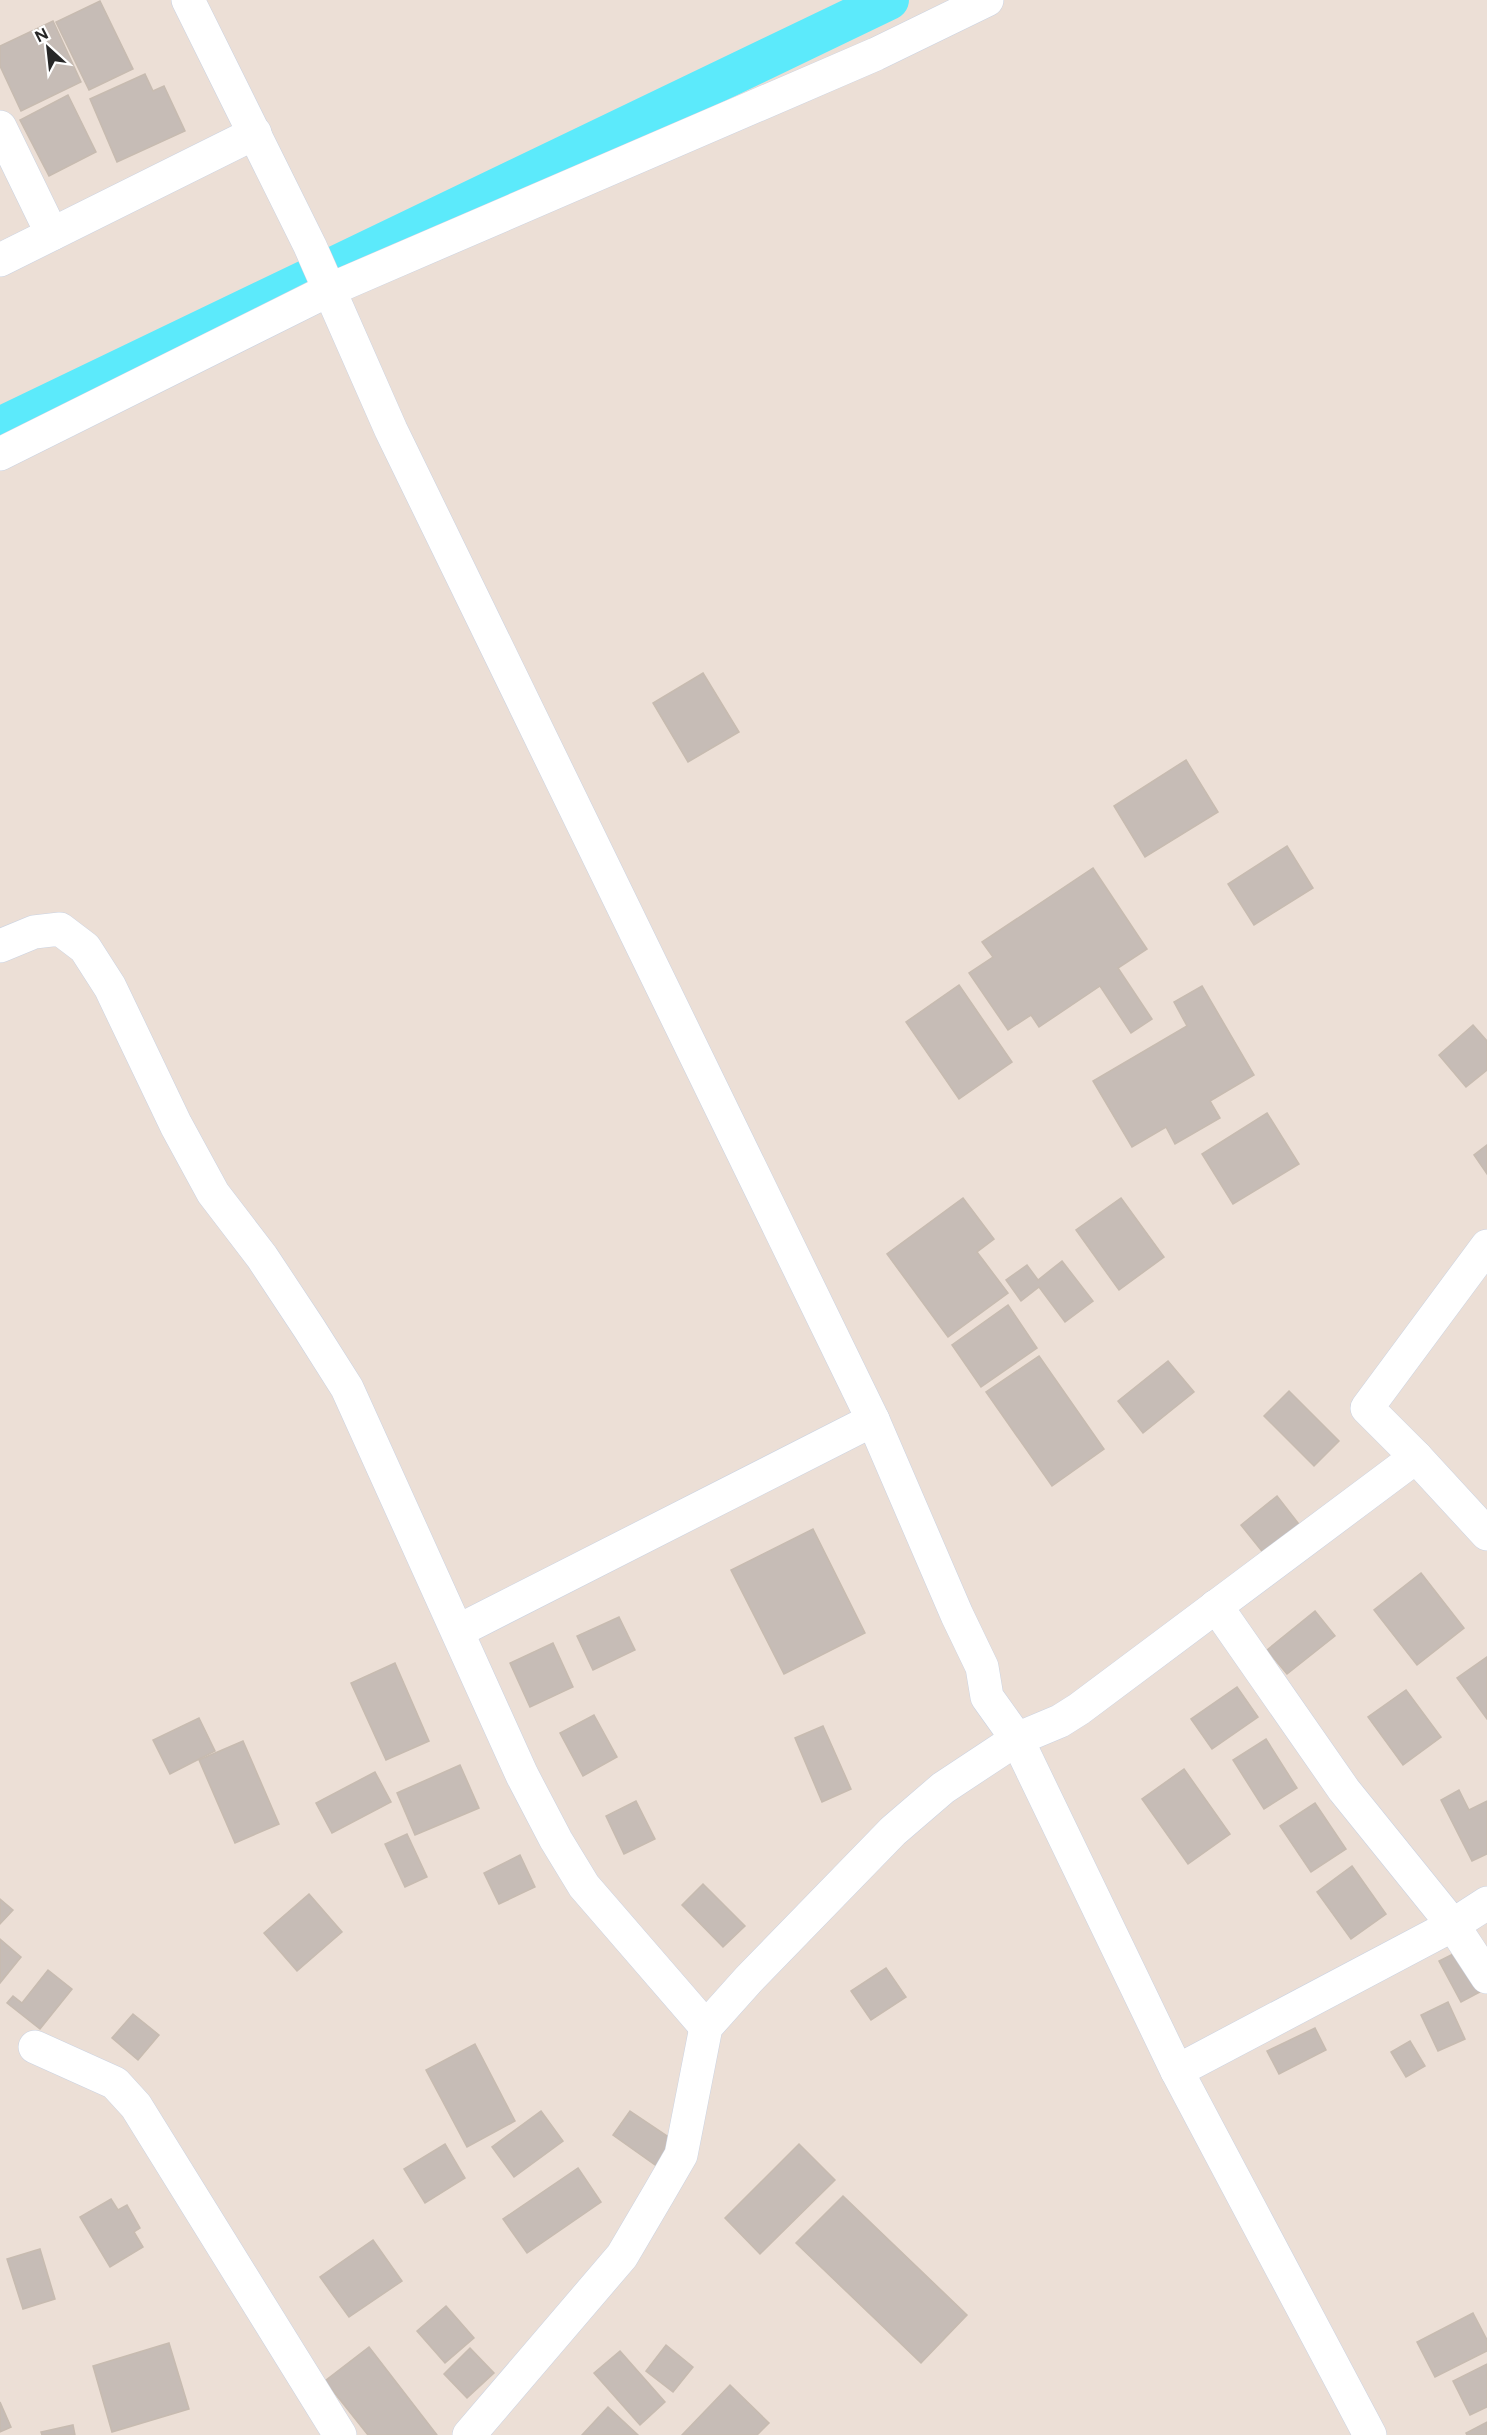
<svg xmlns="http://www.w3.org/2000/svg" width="1487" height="2435" font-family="Figtree,sans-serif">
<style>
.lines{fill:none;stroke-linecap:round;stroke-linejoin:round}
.canal{stroke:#5ceafb;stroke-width:40}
.building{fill:#c6bcb6;stroke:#c7bbb0;stroke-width:1.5}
.minor-casing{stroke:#cbd3e2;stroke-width:34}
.minor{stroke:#fff;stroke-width:33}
</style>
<rect width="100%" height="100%" fill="#ecdfd6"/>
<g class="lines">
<polyline class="canal" points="0,427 889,0"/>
</g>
<g class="building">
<polygon points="100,1 133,69 89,90 56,22"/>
<polygon points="53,21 81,82 21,111 0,66 0,46"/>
<polygon points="145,74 153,91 164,86 185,131 117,162 90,99"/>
<polygon points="68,95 96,152 49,176 20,120"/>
<polygon points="703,673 739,732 688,762 653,703"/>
<polygon points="1186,760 1218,812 1145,857 1114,806"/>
<polygon points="1287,846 1313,888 1254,925 1228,884"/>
<polygon points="1093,868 1147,949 1118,968 1152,1019 1131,1033 1100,986 1039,1027 1031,1015 1008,1030 969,973 993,957 982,942"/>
<polygon points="959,985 1012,1062 959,1099 906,1022"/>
<polygon points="1202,986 1254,1075 1210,1101 1220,1118 1175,1144 1166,1127 1132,1147 1093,1081 1187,1026 1174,1002"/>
<polygon points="1473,1025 1487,1041 1487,1070 1466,1087 1439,1055"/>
<polygon points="1267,1113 1299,1164 1233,1204 1202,1154"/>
<polygon points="1487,1145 1487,1174 1474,1155"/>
<polygon points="963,1198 994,1239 977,1252 1008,1293 948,1337 887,1254"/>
<polygon points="1121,1198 1164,1257 1119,1290 1076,1230"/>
<polygon points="1062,1261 1093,1301 1065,1322 1039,1287 1021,1301 1006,1280 1027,1265 1038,1280"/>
<polygon points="1008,1305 1037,1348 981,1387 952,1345"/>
<polygon points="1039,1356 1104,1449 1052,1486 986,1392"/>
<polygon points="1168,1361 1194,1392 1143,1433 1118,1401"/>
<polygon points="1289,1391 1339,1441 1314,1466 1264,1416"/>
<polygon points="1277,1496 1305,1532 1269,1560 1241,1525"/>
<polygon points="813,1529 865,1633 784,1674 731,1570"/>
<polygon points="1421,1573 1464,1628 1417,1665 1374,1610"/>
<polygon points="1315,1611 1335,1636 1287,1674 1267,1650"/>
<polygon points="619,1617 635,1650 593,1670 577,1636"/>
<polygon points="553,1643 573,1687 530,1707 510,1663"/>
<polygon points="1487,1657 1487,1719 1457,1678"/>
<polygon points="395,1663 429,1741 386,1760 351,1683"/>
<polygon points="1237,1687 1258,1717 1212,1749 1191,1719"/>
<polygon points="1406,1690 1441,1737 1403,1765 1368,1717"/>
<polygon points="594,1715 617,1757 583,1776 560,1733"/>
<polygon points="199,1718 215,1751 170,1774 153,1740"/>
<polygon points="823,1726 851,1789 822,1802 795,1738"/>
<polygon points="1266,1739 1297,1788 1264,1809 1233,1760"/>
<polygon points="243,1741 279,1824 235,1843 199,1760"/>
<polygon points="460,1765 479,1808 415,1835 397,1793"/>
<polygon points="1184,1769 1230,1834 1188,1864 1142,1799"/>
<polygon points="375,1772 391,1802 332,1833 316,1803"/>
<polygon points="1459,1790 1469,1810 1487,1801 1487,1854 1472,1861 1441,1800"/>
<polygon points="636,1801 655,1839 624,1854 606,1816"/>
<polygon points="1315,1803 1346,1849 1311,1872 1280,1826"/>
<polygon points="407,1834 427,1877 405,1887 385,1844"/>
<polygon points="520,1855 535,1887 499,1904 484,1873"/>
<polygon points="1352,1866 1386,1914 1351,1939 1317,1892"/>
<polygon points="703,1884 745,1926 723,1947 682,1905"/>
<polygon points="309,1894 342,1932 297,1971 264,1933"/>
<polygon points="0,1899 13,1910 0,1924"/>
<polygon points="0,1939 21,1957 0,1983"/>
<polygon points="1459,1951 1480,1992 1461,2002 1439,1961"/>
<polygon points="886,1968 906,1997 871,2020 851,1991"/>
<polygon points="48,1970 72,1989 40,2029 7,2003 13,1996 22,2003"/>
<polygon points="1448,2002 1465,2039 1438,2051 1421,2015"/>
<polygon points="133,2014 159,2035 138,2060 112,2038"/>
<polygon points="1315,2028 1326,2050 1279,2074 1267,2051"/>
<polygon points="1410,2041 1425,2066 1406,2077 1391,2052"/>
<polygon points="475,2044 515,2121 467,2147 426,2070"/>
<polygon points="541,2111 563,2141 514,2177 492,2147"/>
<polygon points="630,2111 676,2142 658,2167 613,2135"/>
<polygon points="445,2144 465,2178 425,2203 404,2169"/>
<polygon points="799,2144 835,2180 760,2254 725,2218"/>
<polygon points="578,2168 601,2202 527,2253 503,2219"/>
<polygon points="843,2196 967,2315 921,2363 796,2243"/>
<polygon points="111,2199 118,2210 127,2205 140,2228 134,2232 143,2247 110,2267 80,2217"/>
<polygon points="373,2240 402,2281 349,2317 320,2277"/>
<polygon points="40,2249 55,2299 23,2309 7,2259"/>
<polygon points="446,2306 474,2338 445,2363 417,2331"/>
<polygon points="1473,2313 1487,2340 1487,2351 1435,2377 1417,2342"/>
<polygon points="169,2343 189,2409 112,2432 93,2366"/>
<polygon points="666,2345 693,2367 673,2392 646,2371"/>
<polygon points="369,2347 437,2435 368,2435 325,2381"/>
<polygon points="470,2348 494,2373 467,2398 444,2374"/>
<polygon points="620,2351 665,2402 640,2425 594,2373"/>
<polygon points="1487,2364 1487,2407 1470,2415 1453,2381"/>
<polygon points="730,2385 769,2423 757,2435 682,2435"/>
<polygon points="0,2402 11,2427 0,2432"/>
<polygon points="608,2407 638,2435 582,2435"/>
<polygon points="1487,2422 1487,2435 1467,2435 1466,2433"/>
<polygon points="73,2425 75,2435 42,2435 41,2432"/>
</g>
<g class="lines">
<g class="minor-casing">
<g id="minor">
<polyline points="188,0 310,246 391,430 873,1420 957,1615 982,1667 987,1697 1017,1739 1177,2071 1370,2435"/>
<polyline points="0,127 52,234"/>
<polyline points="0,260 255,133"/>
<polyline points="0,454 329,290 876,54 987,0"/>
<polyline points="0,946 34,932 60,929 85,948 110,987 176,1125 213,1193 262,1257 309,1328 347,1388 522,1775 556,1840 584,1886 706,2027"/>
<polyline points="1416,1457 1367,1408 1487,1246"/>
<polyline points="1216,1606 1344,1790 1453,1925 1487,1977"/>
<polyline points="458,1631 873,1420"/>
<polyline points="35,2047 115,2083 136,2106 340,2435"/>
<polyline points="1177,2071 1453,1925 1487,1903"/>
<polyline points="469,2435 622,2256 659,2193 681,2155 706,2027 749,1979 893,1831 943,1788 1017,1739 1060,1721 1079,1709 1416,1457 1487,1534"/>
</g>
</g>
<use href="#minor" class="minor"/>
</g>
<g transform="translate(48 48) rotate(333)" stroke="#ffffff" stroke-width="4.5" paint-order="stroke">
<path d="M0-4.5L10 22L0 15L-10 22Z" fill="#272727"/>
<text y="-9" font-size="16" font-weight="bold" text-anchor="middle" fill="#272727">N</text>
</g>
</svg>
